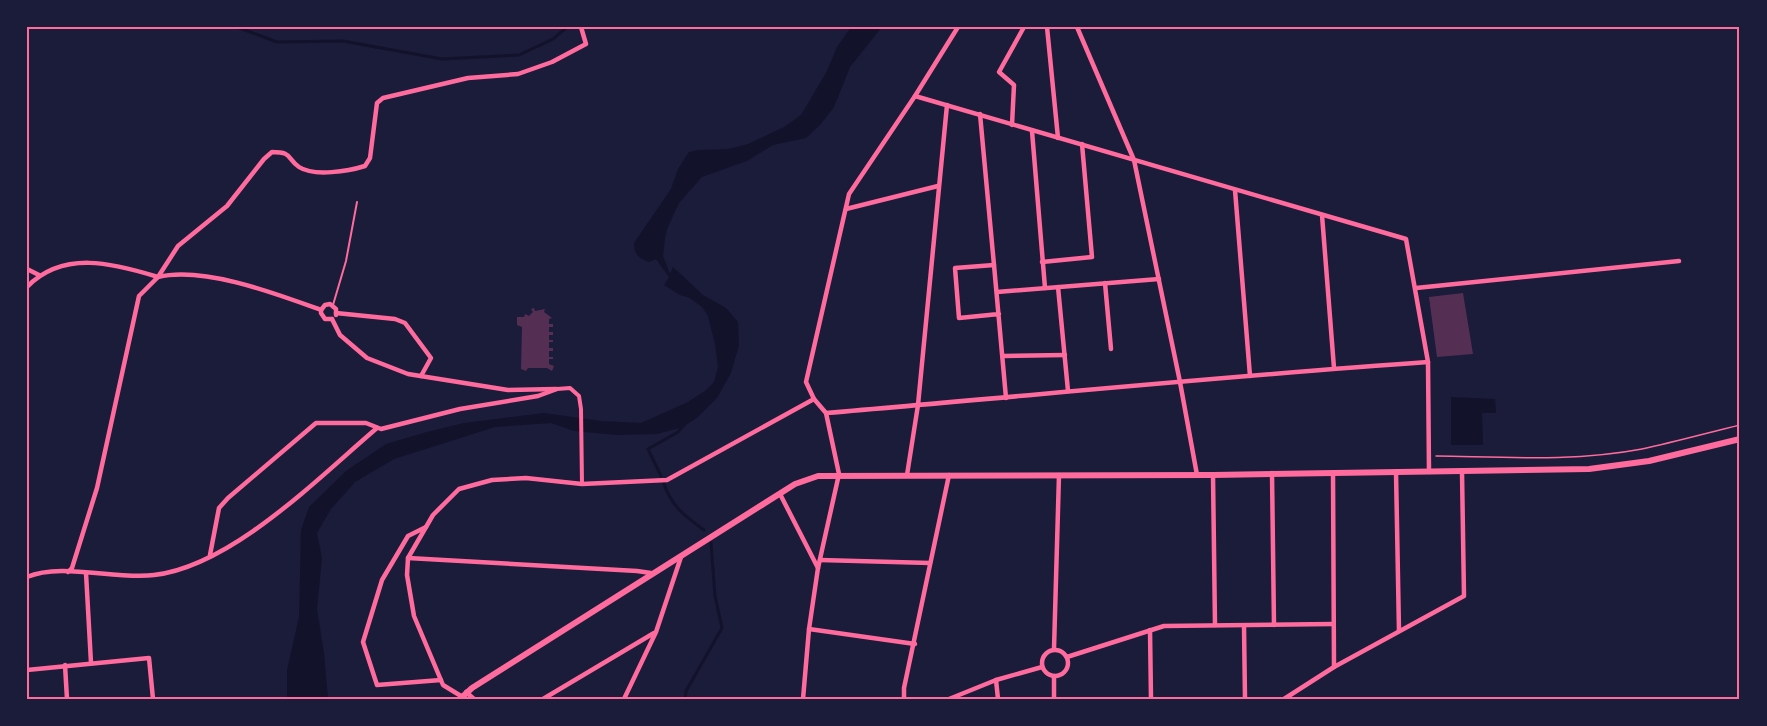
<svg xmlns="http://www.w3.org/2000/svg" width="1767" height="726" font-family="Overpass,sans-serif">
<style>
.water{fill:#12122b}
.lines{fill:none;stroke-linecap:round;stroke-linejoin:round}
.stream{stroke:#12122b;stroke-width:3}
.building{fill:#542f53}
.path{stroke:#ff6b9d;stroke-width:1.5}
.service{stroke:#ff6b9d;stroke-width:2}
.pedestrian{stroke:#ff6b9d;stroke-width:4}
.minor{stroke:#ff6b9d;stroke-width:4.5}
.tertiary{stroke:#ff6b9d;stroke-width:6}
.neatline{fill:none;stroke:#ff6b9d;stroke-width:2}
</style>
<rect width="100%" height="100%" fill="#1b1b3a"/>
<g class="water">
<path d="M851,27H882L850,67L834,107L820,125L806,138L773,145L747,161L702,177L679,203L667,229L665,239L663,256L670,274L673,267L703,295L726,308L738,322L739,345L731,373L717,398L698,417L683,427L657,434L617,435L574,431L551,423L495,427L394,459L355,482L331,509L317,533L322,558L317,609L324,653L328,699H287V670L299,617L301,530L309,507L346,471L386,444L427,432L464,423L544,413L601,421L641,423L688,402L706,390L714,382L718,367L715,344L708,316L702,307L690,298L680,295L664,285L669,277L656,259L649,262C638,258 634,254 634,243L671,189L678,169L689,152L698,150L728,149L748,144L784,127L801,115L826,73L837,47Z"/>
<polygon points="1451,397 1495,399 1496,413 1482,413 1483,445 1451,445"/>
</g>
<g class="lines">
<g class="stream">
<polyline points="237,27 277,42 343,41 442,59 519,55 553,39 567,27"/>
<polyline points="661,476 648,449 678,432 684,425"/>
<path d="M664,484C672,507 685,516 704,530"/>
<polyline points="685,699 686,691 722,628 715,596 711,543"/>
</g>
</g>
<g class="building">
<polygon points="1463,293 1473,354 1437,357 1429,297"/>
<polygon points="534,308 535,311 545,309 544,312 552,318 549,319 549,324 553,324 553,327 549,327 549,332 553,332 553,335 549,335 549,340 553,340 553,342 549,342 549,348 553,348 553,351 549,351 549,357 553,357 553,359 549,359 549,364 554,366 552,371 547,368 528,368 526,371 521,369 522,327 517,325 517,317 524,317 525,314 529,316 533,312 531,309"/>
</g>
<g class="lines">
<path class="path" d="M1436,456C1504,457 1574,462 1642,449C1675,442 1707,433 1740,425"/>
<polyline class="service" points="333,305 346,261 357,202"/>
<polyline class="pedestrian" points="557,389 570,388 579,396 581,409 582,484"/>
<g class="minor">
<polyline points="1047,27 1058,138"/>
<polyline points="1077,27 1134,160 1180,382 1197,475"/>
<polyline points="915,96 1406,239 1428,362 1429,472"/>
<polyline points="980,114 994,265"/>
<polyline points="1012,125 1014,85 999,72 1024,27"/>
<polyline points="1032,131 1045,288"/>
<polyline points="1235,190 1250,376"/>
<polyline points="846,209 938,186"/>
<polyline points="1322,215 1334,368"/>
<polyline points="1042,262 1092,257 1082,144"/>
<polyline points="27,269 39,275"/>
<path d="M158,277C204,266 277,294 321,310"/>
<polyline points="1105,283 1111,349"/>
<path d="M27,287C63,250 113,263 158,277"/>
<polyline points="1058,287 1068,391"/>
<polyline points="1416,288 1679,261"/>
<polyline points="997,292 1159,279"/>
<polyline points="321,310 325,305 330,304 336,309 336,315"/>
<polyline points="321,310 321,313 325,319 332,319"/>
<polyline points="336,313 395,319 405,323 431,358 421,376"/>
<polyline points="999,314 959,318 955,268 994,265 1006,398"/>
<polyline points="332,319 340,335 367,358 408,374 508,390 556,389"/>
<polyline points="1003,356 1065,355"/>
<path d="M826,413C1027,396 1227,376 1428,362"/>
<polyline points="1396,472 1399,631"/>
<polyline points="1272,473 1274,625"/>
<polyline points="1333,473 1334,667"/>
<polyline points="907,475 918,405 947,105"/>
<polyline points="1213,475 1215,625"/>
<polyline points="780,494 818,568"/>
<polyline points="426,527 408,536 382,580 363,642 377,685 441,680"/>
<polyline points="210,555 219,508 228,498 316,423 366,423 381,429 460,409 538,396 557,389"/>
<polyline points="408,558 637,571 651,573"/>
<polyline points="820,560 930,563"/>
<path d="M68,572L72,568L97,488L139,296L158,277L178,246L227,206L264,159L272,152C293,152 286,158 299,167C314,177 349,171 365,166L370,158L377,103L383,98L468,78L518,74L552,62L586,44L581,27"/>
<polyline points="86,573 91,663"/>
<path d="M27,577C61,562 116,580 154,575C232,566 318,478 377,428"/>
<polyline points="1244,626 1245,699"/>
<polyline points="809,629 915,644"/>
<polyline points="1150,630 1151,699"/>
<polyline points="1054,649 1059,475"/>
<circle cx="1055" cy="663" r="13"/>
<polyline points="1067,657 1164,626 1333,624"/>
<polyline points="65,665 67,699"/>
<polyline points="27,670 149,658 153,699"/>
<polyline points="1054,676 1054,699"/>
<polyline points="996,680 998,699"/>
<polyline points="466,692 474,699"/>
<polyline points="461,696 443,685 414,616 407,575 408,558 433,515 459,489 492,480 526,478 582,484 667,480 814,399"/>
<polyline points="543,699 654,633"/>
<polyline points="624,699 656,632 681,557"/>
<polyline points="803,699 809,629 818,568 839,474 826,413 814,399 806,382 849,194 915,96 958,27"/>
<polyline points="904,699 904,688 949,475"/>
<polyline points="949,699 996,680 1042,667"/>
<polyline points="1284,699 1334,667 1464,596 1462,472"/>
</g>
<polyline class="tertiary" points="460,699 472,688 795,484 818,476 1213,475 1589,469 1649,461 1740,439"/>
</g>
<rect width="1767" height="726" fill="none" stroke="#1b1b3a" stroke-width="57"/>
<rect x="28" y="28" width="1710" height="670" class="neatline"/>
</svg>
